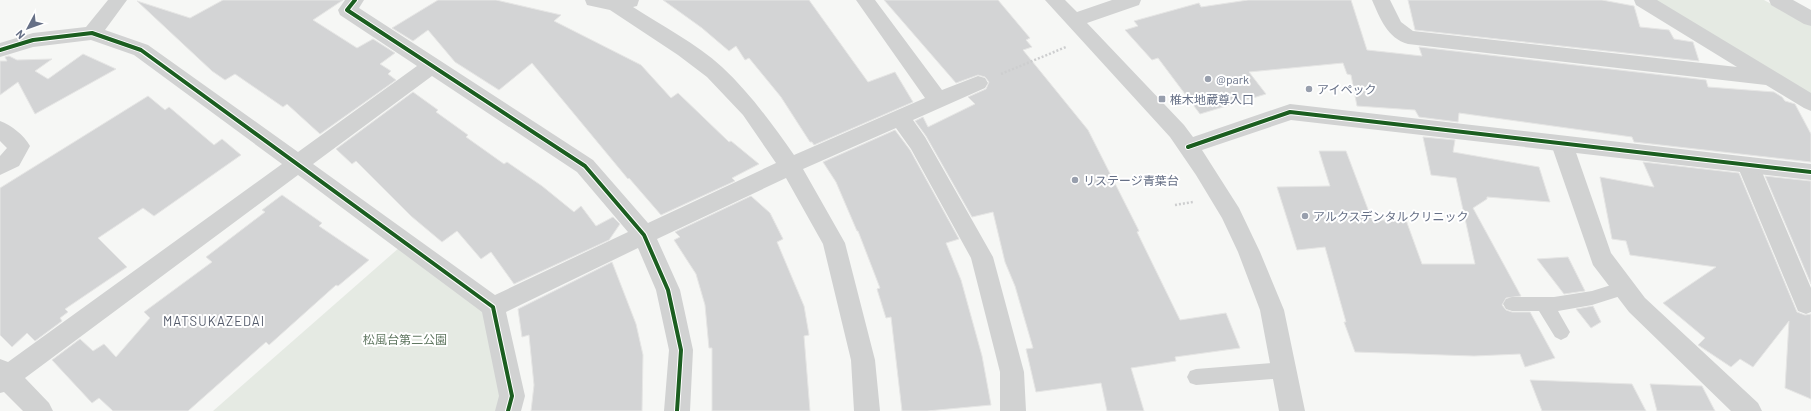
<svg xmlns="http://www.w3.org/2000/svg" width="1811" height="411" font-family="Barlow,'Noto Sans JP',sans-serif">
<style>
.green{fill:#e5eae3}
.building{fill:#d3d4d5;stroke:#e6e6e5}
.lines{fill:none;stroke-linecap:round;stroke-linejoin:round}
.path{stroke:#cdcecf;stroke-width:2.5;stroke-dasharray:2 2;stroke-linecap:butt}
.service{fill:#d1d2d2;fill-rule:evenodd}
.minor{fill:#d1d2d2;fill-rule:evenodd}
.tertiary{fill:#d1d2d2;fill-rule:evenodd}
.cycleway-casing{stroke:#fff;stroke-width:6}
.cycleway{stroke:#1b5e20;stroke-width:4}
.poi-dot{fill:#989fad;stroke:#fff;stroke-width:1.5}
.labels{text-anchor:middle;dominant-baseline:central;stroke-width:4;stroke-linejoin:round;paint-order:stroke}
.poi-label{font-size:12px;fill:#667086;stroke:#fff;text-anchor:start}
.park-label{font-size:12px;fill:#617862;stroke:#fff}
.neighbourhood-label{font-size:13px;letter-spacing:1px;fill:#545b6b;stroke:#fff}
</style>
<rect width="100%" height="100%" fill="#f6f7f5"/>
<g class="green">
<polygon points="1655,0 1764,0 1811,26 1811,94"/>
<polygon points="400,247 493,307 508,411 213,411"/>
</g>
<g class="building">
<polygon points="223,0 343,0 313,20 357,48 373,39 395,53 380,64 391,71 388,74 396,80 320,134 287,104 283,107 235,74 225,80 212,71 137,1 190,18"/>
<polygon points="438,0 496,0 561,15 554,21 641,65 671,98 678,93 729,142 731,141 759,164 732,178 735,181 661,215 629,178 628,179 532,63 499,90 455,62 428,30 413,41 392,28"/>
<polygon points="663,0 809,0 868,82 895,72 913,102 814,145 812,142 810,142 781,97 749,58 745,60 736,46 729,51 702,28"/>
<polygon points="884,0 998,0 1030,38 1026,40 1032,47 1023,50 1088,130 1139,231 1137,232 1180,320 1226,313 1240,348 1175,357 1176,361 1131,368 1144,411 1107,411 1101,383 1036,392 1026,349 1033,348 1015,286 1005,262 993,212 972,217 926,136 915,121 923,117 928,127 975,104 968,97 986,89 989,82 985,77 978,75 956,83"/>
<polygon points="1248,0 1351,0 1367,50 1422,56 1419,47 1706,80 1708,87 1774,92 1782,97 1785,101 1795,104 1811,134 1811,162 1634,142 1632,137 1459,113 1458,122 1419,117 1415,110 1357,106 1351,75 1347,74 1343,63 1249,72 1266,94 1200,114 1158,58 1152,60 1125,30 1138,26 1134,21 1199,3 1201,7"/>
<polygon points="1408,0 1602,0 1634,6 1640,27 1669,30 1674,39 1693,42 1699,61 1415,30"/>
<polygon points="83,54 116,69 35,114 18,82 0,95 0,61 7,61 5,57 9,56 17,60 52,59 35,71 48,79"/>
<polygon points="413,92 438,110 436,112 468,135 466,137 504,164 507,162 542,186 574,212 581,206 596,226 613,217 620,224 609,240 514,284 491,252 481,259 457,231 442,242 411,216 356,161 352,164 336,149"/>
<polygon points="148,96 165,110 169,107 214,145 222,139 241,155 154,216 143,208 98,238 127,267 65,309 68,312 60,318 62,321 35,341 27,333 12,347 0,335 0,188"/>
<polygon points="895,130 910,150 959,239 946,243 961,280 982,356 991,405 927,411 902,411 891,317 886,318 877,289 880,288 858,231 857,231 836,182 823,162"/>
<polygon points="1423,137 1455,140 1453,152 1539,167 1550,202 1487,197 1487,199 1473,208 1521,296 1506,298 1502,305 1506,310 1512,312 1530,312 1555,358 1525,367 1520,354 1474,356 1355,352 1344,322 1346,322 1325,247 1297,250 1277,187 1330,186 1319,151 1346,151 1372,220 1406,220 1422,264 1475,264 1456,178 1431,175"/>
<polygon points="1643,162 1739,173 1797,312 1805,315 1811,314 1811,399 1785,388 1789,321 1753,367 1740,359 1731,367 1698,345 1705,338 1663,303 1716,267 1630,255 1626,241 1612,239 1600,177 1654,187"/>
<polygon points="1765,176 1811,181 1811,284"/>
<polygon points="282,195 322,223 319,226 369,260 338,286 336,285 269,345 266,342 188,411 113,411 99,398 92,403 52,360 80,339 93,351 104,344 116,357 150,318 144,312 212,262 206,257 265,212 262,210"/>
<polygon points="751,196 770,213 783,239 777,242 804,306 809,335 804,336 810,411 712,411 712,348 709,348 705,305 696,274 674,240 680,237 675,232"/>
<polygon points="1568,257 1585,291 1564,294 1537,259"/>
<polygon points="612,262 636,324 643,355 642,411 531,411 534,385 529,335 522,337 518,309"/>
<polygon points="1593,306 1601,322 1591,328 1576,309"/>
<polygon points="1530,380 1632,384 1646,411 1542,411"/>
<polygon points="1650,384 1702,386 1715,411 1657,411"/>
</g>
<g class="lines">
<g class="path">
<polyline points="1001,74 1066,47"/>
<polyline points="1175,205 1193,202"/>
</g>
<g class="service">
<polygon points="1624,281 1630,283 1632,288 1630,293 1592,305 1558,311 1570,332 1567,337 1561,340 1555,337 1539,311 1512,311 1506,309 1503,304 1506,299 1512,297 1554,297 1592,291"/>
<polygon points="1285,362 1291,364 1294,370 1291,376 1285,378 1196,385 1190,383 1187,377 1190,371 1196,369"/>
</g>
<g class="minor">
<path d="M108,0H127L105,30L148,45L298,152L417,66L340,15L338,10L345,0H364L359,8L593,160L648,223L776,163L743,115L707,77L678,55L610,10L587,5L585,0H639L637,6L633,7C662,26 696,43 722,67C750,93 772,124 794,155L925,98L856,0H875L942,90L978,76L985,78L988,83L985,88L913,120L925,137L993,257L1024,372L1026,411H1000V372L971,258L911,149L896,128L803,169L845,243L875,360L880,411H854L851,360L823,244L786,178L657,239L680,290L693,350L690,411H664L669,350L656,290L638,248L506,312L525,396L521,411H495L499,396L482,312L298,175L25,378L49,403L53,411H23L4,392L0,393V359L8,362L282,164L134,55L91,40L33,47L0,57V43L33,33L86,27ZM432,76L577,172L628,232L495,295L313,164Z"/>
<path d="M1372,0H1390L1401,22L1413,31L1737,67L1636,5L1634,0H1657L1811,93V111L1804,108L1766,85L1408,44C1387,38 1380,18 1372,0Z"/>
<polygon points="1769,0 1793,0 1811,10 1811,26 1804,24 1771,5"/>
<path d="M0,121C11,125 24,135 30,146L19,166L0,175V156L7,148L0,141Z"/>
<polygon points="1562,136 1569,138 1573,144 1611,253 1645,298 1758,403 1762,411 1731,411 1629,312 1593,265 1551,144 1555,138"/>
<polygon points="1748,157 1756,159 1759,165 1811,288 1811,312 1806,314 1798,311 1737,165 1740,159"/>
</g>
<polygon class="tertiary" points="1045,0 1065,0 1077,12 1112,0 1141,0 1139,5 1087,23 1184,125 1193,137 1290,104 1811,164 1811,180 1291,120 1202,150 1239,208 1260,252 1284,310 1305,411 1279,411 1260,310 1238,252 1222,218 1196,175 1170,137"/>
<g class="cycleway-casing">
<g id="cycleway">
<polyline points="355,0 347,10 585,166 644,235 668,290 681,350 677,411"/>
<polyline points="0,50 33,40 92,33 141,50 493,307 512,396 508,411"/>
<polyline points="1188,147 1290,112 1811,172"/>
</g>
</g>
<use href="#cycleway" class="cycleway"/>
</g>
<g class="poi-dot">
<circle cx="1208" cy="79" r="4"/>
<circle cx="1309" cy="89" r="4"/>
<rect x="1158" y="95" width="8" height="8" rx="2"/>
<circle cx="1075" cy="180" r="4"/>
<circle cx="1305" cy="216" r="4"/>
</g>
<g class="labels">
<g class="poi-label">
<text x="1216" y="79">@park</text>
<text x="1317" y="89">アイペック</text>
<text x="1170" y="99">椎木地蔵尊入口</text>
<text x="1083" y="180">リステージ青葉台</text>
<text x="1313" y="216">アルクスデンタルクリニック</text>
</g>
<g class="park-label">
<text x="405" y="339">松風台第二公園</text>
</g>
<g class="neighbourhood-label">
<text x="214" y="321">MATSUKAZEDAI</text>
</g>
</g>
<g transform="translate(28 28) rotate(229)" stroke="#ffffff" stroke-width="3" paint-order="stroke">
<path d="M0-3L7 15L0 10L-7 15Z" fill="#667086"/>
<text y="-6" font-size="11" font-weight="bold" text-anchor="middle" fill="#667086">N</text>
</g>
</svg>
